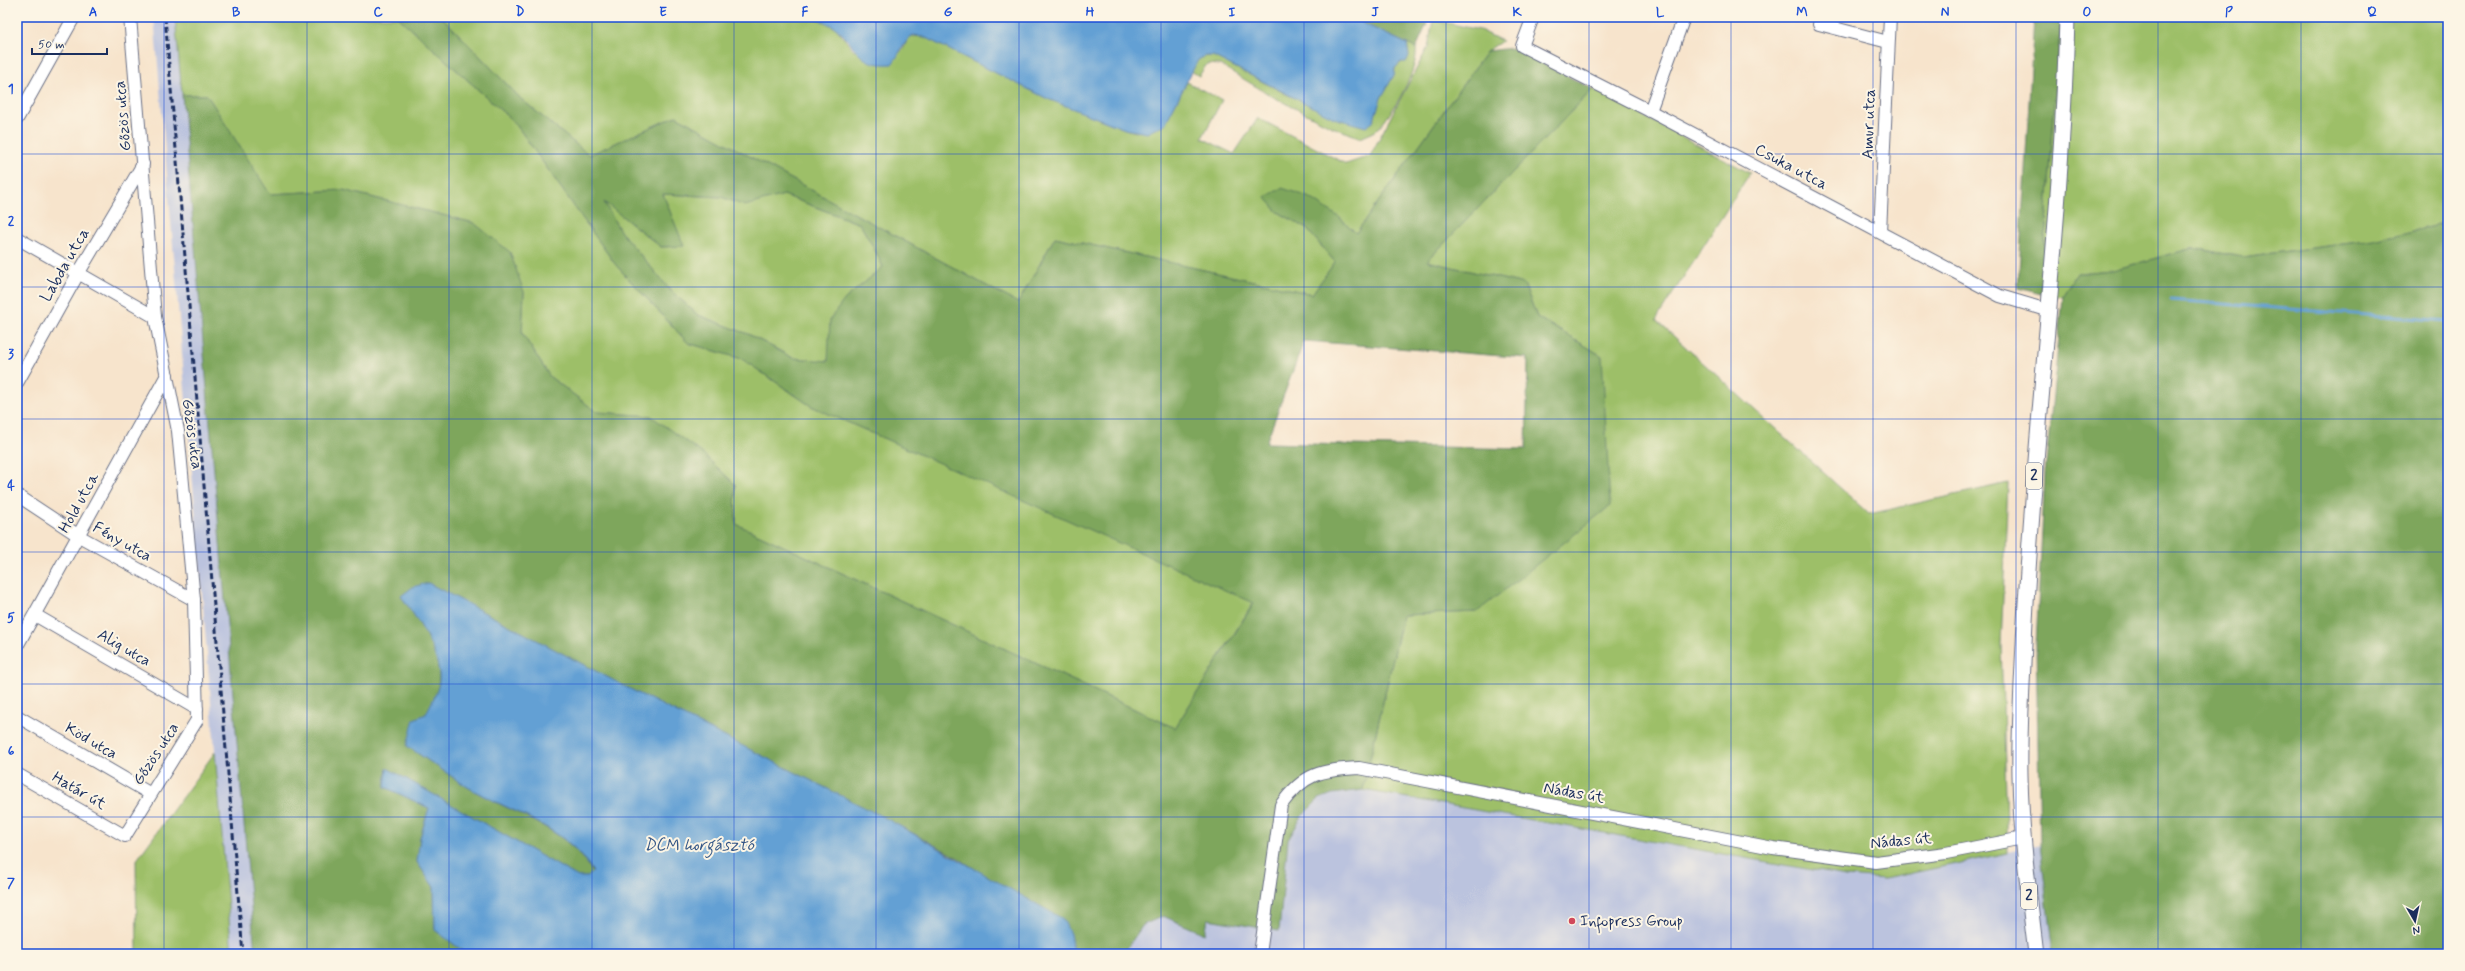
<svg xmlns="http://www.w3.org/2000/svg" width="2465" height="971" font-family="Mynerve,sans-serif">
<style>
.industrial{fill:#bbc3de}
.green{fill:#9dbf68;stroke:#5c7763}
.forest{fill:#7ea65c;stroke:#4c6a5d;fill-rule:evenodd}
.water{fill:#64a0d4;stroke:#406899}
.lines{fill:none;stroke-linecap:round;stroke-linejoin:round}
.stream{stroke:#64a0d4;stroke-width:3}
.minor-casing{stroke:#686e84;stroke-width:14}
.major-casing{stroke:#686e84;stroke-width:17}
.minor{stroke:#fff;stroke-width:12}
.major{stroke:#fff;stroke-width:15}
.rail{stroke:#1b2f5e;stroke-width:3;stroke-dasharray:6 3;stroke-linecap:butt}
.grid{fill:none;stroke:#1d4ed8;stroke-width:1;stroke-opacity:0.55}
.poi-dot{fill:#d1495b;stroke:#fcf5e5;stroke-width:1.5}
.labels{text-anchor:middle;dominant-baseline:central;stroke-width:4;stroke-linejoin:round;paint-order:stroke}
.shield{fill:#fcf5e5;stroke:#5e6a86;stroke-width:1}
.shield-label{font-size:15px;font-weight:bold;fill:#1b2f5e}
.street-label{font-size:16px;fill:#1b2f5e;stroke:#fcf5e5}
.poi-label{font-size:16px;fill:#1b2f5e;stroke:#fcf5e5;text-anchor:start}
.water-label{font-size:17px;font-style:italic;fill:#355787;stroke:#fcf5e5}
.neatline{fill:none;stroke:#1d4ed8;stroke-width:1.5}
.grid-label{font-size:13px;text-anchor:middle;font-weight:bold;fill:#1d4ed8}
</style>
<rect width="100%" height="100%" fill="#fcf5e5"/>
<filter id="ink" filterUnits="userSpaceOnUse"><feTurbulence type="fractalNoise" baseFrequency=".025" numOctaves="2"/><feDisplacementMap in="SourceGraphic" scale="8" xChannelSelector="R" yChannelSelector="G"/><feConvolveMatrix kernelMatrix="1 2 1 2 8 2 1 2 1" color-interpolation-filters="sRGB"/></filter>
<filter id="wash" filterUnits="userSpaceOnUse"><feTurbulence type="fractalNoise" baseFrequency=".012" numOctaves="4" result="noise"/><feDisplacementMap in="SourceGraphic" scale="16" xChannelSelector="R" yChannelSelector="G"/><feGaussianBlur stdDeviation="0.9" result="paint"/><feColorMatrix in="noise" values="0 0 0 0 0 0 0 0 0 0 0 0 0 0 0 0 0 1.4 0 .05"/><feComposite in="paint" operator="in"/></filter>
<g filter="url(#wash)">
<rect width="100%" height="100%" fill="#f7e4cc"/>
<g class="industrial">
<polygon points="154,17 175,17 255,954 232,954"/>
<polygon points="1363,790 1846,876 1884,879 2040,845 2053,954 1123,954 1143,925 1163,916 1204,933 1208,919 1279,931 1288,840 1302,816 1319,799 1332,794"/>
</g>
<g class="green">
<polygon points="175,17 398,17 515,123 615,264 688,343 742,359 811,406 1254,602 1175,728 736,524 735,484 651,416 597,412 550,377 522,333 524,292 474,223 343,190 269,194 207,95 182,95"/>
<polygon points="442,17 814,17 836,28 854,51 902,51 910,36 924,37 1048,99 1125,129 1136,132 1165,124 1187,82 1222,100 1202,138 1234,154 1258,118 1346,164 1370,156 1428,47 1433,20 1480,30 1502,41 1487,51 1356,233 1339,217 1265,196 1278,212 1306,228 1335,262 1312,294 1055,237 1018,303 676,116 589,155 521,99"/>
<polygon points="2061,17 2448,17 2448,223 2374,240 2242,257 2193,248 2113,270 2077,273 2063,297 2041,294"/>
<path d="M1407,44L1416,48C1419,69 1393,113 1378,129C1374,133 1366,135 1361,138L1330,126L1275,98L1220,65L1207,64L1199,76L1191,71C1195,60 1201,56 1213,56L1290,96L1373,122L1381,98L1394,75L1395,68L1409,56Z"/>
<polygon points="1593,89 1750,173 1656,320 1869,514 2008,483 2001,645 2008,853 1884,879 1846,876 1363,790 1403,615 1477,612 1602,356 1537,317 1524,284 1427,261"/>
<polygon points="663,194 721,197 745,205 784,195 860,224 875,250 883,267 845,299 829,351 828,362 793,358 748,334 698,315 671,291 620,231 603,201 661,247 683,246"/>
<polygon points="215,752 232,954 137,954 136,861"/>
</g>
<g class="forest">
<path d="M398,17H442L521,99L589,155L676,116L1018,303L1055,237L1312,294L1335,262L1306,228L1278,212L1265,197L1282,188L1309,197L1339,217L1356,233L1487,51L1512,48L1593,89L1427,261L1524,284L1537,317L1602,356L1610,506L1477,612L1403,615L1363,790L1332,794L1319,799L1302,816L1288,840L1279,931L1208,919L1205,934L1163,916L1143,925L1123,954H1075L1073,952L1070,934L960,859L889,820L626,687L428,583L401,596C416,617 442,655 439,682C438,698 416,731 407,746C427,759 446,773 466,786C507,812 569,827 593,873L588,877H578L387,768L385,787L429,808L420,838L417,862L434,887L435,930L467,954H255L182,95H207L270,194L343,190L474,223L510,252L524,292L522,333L550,377L597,412L651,416L702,453L735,484L736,524L1175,728L1254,603L811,406L742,359L688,343L615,264L515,123ZM663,194L721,197L745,206L784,195L860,224L875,250L883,267L845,299L830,319L828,361L793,358L748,334L698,315L671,291L620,231L604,202L661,247L684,246ZM1304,341L1528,358L1526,449L1266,443Z"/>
<polygon points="1350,17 1413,17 1427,24 1416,48"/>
<polygon points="2034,17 2061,17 2041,294 2018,288"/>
<polygon points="2448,223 2448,954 2053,954 2040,845 2036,645 2045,473 2063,297 2077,273 2113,270 2193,248 2242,257 2374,240"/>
</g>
<g class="water">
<path d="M814,17H1350L1407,44L1409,56L1406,62H1401L1395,68L1394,75L1381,98L1373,122L1366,127L1334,118L1213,56H1205L1198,60L1165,124L1147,133L1125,129L1048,99L924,37L914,35C907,36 898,57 892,64C857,67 858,47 836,28C830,24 821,21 814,17Z"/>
<path d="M428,583L626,687L889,820L1063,919L1070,934L1073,952L1075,954H467L435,930L434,887L417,862L420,838L429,808L385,787L387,768L578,877H588L593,872C569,827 507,811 466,786C446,773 427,759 407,746L414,719L426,714C430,705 438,692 439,682C442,655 416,617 401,596L413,587Z"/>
</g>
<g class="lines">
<polyline class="stream" points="2171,300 2448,321"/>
</g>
</g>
<g filter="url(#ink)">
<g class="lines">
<g class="minor-casing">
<g id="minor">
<polyline points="1533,17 1522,46 1650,111 2000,296 2047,310"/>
<polyline points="1821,17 1819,24 1888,42"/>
<polyline points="1650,111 1684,17"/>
<polyline points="17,119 74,17"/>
<polyline points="1880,232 1890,17"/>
<polyline points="17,238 155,317"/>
<polyline points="17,383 78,274 143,164"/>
<polyline points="17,495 79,536 194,600"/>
<polyline points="35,615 197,709"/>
<polyline points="17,646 167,375"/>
<polyline points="17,716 149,793"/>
<polyline points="17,774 125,836 197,720 194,600 178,431 155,317 130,17"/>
<path d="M1260,954L1281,805C1304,773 1321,770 1359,768L1773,848L1876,862L1946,853L2023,838"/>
</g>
</g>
<g class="major-casing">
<path id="major" d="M2036,954C2029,895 2021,835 2020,775C2019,731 2022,687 2024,643C2033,434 2062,226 2067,17"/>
</g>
<use href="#minor" class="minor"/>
<use href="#major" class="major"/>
<polyline class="rail" points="165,17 243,954"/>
</g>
</g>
<path class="grid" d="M164,17V954M307,17V954M449,17V954M592,17V954M734,17V954M876,17V954M1019,17V954M1161,17V954M1304,17V954M1446,17V954M1589,17V954M1731,17V954M1873,17V954M2016,17V954M2158,17V954M2301,17V954M17,154H2448M17,287H2448M17,419H2448M17,552H2448M17,684H2448M17,817H2448"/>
<circle class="poi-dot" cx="1572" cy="921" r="4"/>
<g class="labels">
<g class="shield">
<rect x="2026" y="463" width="16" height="26" rx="3"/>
<rect x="2021" y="883" width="16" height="26" rx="3"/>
</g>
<g class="shield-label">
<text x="2034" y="476">2</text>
<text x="2029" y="896">2</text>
</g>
<g class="street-label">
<text transform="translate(123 116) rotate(-95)">Gőzös utca</text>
<text transform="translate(1869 124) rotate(-88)">Amur utca</text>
<text transform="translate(1791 167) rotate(28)">Csuka utca</text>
<text transform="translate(65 265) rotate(-60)">Labda utca</text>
<text transform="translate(192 434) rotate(82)">Gőzös utca</text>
<text transform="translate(79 503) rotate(-61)">Hold utca</text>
<text transform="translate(122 542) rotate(29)">Fény utca</text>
<text transform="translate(124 648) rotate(30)">Alig utca</text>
<text transform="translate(91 741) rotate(30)">Köd utca</text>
<text transform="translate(156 754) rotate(-57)">Gőzös utca</text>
<text transform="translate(79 791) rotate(30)">Határ út</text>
<text transform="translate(1574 793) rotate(10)">Nádas út</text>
<text transform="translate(1901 841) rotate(-5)">Nádas út</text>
</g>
<g class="poi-label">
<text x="1580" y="921">Infopress Group</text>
</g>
<g class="water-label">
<text x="699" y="845">DCM horgásztó</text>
</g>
</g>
<rect width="2465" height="971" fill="none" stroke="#fcf5e5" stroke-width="44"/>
<g transform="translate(2415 921) rotate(171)" stroke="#fcf5e5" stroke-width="3" paint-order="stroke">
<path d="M0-3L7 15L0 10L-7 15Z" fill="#1b2f5e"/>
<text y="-6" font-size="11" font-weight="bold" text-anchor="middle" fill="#1b2f5e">N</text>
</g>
<path d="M32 48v6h75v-6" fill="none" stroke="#1b2f5e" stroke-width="2"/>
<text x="38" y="48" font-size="12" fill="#1b2f5e" stroke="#fcf5e5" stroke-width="3" paint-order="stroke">50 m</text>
<rect x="22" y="22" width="2421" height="927" class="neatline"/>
<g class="grid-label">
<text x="93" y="16">A</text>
<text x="236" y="16">B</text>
<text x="378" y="16">C</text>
<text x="520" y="16">D</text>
<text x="663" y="16">E</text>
<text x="805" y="16">F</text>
<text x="948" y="16">G</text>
<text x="1090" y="16">H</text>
<text x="1232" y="16">I</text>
<text x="1375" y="16">J</text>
<text x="1517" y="16">K</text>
<text x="1660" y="16">L</text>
<text x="1802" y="16">M</text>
<text x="1945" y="16">N</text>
<text x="2087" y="16">O</text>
<text x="2229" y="16">P</text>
<text x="2372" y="16">Q</text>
<text x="11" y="93">1</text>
<text x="11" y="225">2</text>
<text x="11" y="358">3</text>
<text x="11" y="490">4</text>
<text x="11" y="622">5</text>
<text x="11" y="755">6</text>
<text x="11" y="887">7</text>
</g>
</svg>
